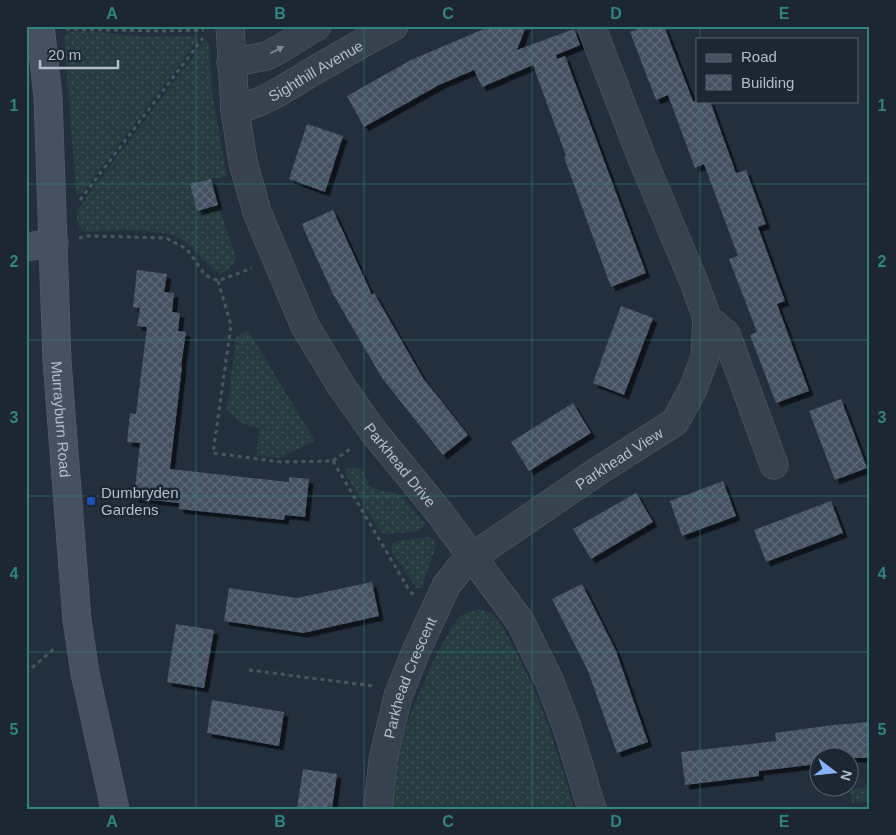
<svg xmlns="http://www.w3.org/2000/svg" width="896" height="835" font-family="Helvetica,sans-serif">
<style>
.grass{fill:url(#grass-dots)}
.building{fill:url(#building-cross-hatch);filter:url(#shadow)}
.lines{fill:none;stroke-linecap:round;stroke-linejoin:round}
.street-casing{stroke:#565f6c;stroke-width:29}
.secondary-casing{stroke:#565f6c;stroke-width:29}
.path{stroke:#44595c;stroke-width:3;stroke-dasharray:4 4;stroke-linecap:butt}
.street{stroke:#38414e;stroke-width:28}
.secondary{stroke:#465061;stroke-width:28}
.oneway{fill:#7c8592}
.grid{fill:none;stroke:#308480;stroke-width:1;stroke-opacity:0.55}
.transit-dot{fill:#1a4fb4;stroke:#1d2633;stroke-width:2}
.labels{text-anchor:middle;dominant-baseline:central;stroke-width:5;stroke-linejoin:round;paint-order:stroke}
.street-label{font-size:15px;fill:#b4bcc9;stroke:#1d2633}
.poi-label{font-size:15px;fill:#b4bcc9;stroke:#1d2633;text-anchor:start}
.neatline{fill:none;stroke:#308480;stroke-width:2}
.grid-label{font-size:16px;text-anchor:middle;font-weight:bold;fill:#308480}
</style>
<defs>
<pattern id="grass-dots" width="8" height="8" patternUnits="userSpaceOnUse" patternTransform="scale(1.25)"><rect width="8" height="8" fill="#263c3f"/><path d="M2 2h.1M6 6h.1" fill="none" stroke="#435659" stroke-width="1.8" stroke-linecap="round"/></pattern>
<pattern id="building-cross-hatch" width="8" height="8" patternUnits="userSpaceOnUse" patternTransform="scale(1.25)"><rect width="8" height="8" fill="#455162"/><path d="M0 0l8 8M0 8l8-8" fill="none" stroke="#5d6877"/></pattern>
<filter id="shadow"><feDropShadow dx="4.5" dy="4.5" stdDeviation="0" flood-color="#0009"/></filter>
</defs>
<rect width="100%" height="100%" fill="#242f3e"/>
<g class="grass">
<polygon points="87,31 145,37 192,36 197,37 198,40 83,192 78,194 76,192 64,37 69,32"/>
<path d="M205,40L208,41L210,50L212,91L227,177L211,179L190,185L197,211L218,205L236,257C233,266 230,269 221,273C207,269 195,247 181,239C159,227 110,231 85,232C76,227 77,219 77,210Z"/>
<polygon points="248,330 315,441 279,458 256,456 260,428 251,427 240,422 227,410 236,337"/>
<polygon points="352,467 361,469 369,485 377,489 401,495 425,524 420,531 386,534 381,532 346,475 346,469"/>
<polygon points="429,537 434,539 436,547 421,588 416,588 392,552 392,544 396,541"/>
<path d="M478,609C483,610 488,611 492,614C501,621 506,633 511,643C540,694 558,752 574,809H391L398,761L410,715L434,659L450,630L460,616Z"/>
<polygon points="870,787 870,801 852,803 850,789"/>
</g>
<g class="building">
<polygon points="491,26 526,26 517,50 574,29 580,45 556,55 557,59 565,56 646,273 611,287 564,157 566,156 533,65 482,87 474,70 439,85 364,127 347,96 411,60"/>
<polygon points="645,26 664,26 693,101 710,101 736,173 746,170 766,224 758,227 785,301 777,304 809,391 776,403 750,335 757,332 729,259 738,256 704,164 695,168 668,95 656,100 630,32"/>
<polygon points="307,124 343,136 325,192 289,179"/>
<polygon points="211,179 218,205 197,211 190,184"/>
<polygon points="333,210 372,295 374,293 423,378 468,435 443,455 382,378 333,294 309,241 302,224"/>
<polygon points="137,270 167,274 164,292 174,293 172,312 180,313 178,331 186,332 181,366 182,366 170,469 289,482 289,477 309,479 305,517 285,515 284,520 179,509 179,503 134,498 140,443 127,442 130,413 136,414 147,327 137,326 140,308 133,307"/>
<polygon points="621,306 653,318 624,395 593,383"/>
<polygon points="841,399 867,468 835,480 809,411"/>
<polygon points="573,403 591,433 529,471 511,442"/>
<polygon points="723,481 736,516 682,536 670,501"/>
<polygon points="636,493 653,522 591,559 573,529"/>
<polygon points="831,501 843,533 766,562 754,530"/>
<polygon points="372,582 379,616 303,633 224,621 229,588 297,598"/>
<polygon points="582,584 616,651 648,742 617,753 588,671 552,599"/>
<polygon points="176,624 214,630 204,688 167,682"/>
<polygon points="212,700 284,712 279,746 207,733"/>
<polygon points="870,722 870,758 818,758 818,764 759,771 759,776 685,785 681,752 776,741 775,733 833,725"/>
<polygon points="303,769 337,774 332,809 297,809"/>
</g>
<g class="lines">
<g class="street-casing">
<g id="street">
<path id="s1" d="M230,26L235,110L243,162L257,212L305,326L340,384L373,431L439,512L520,621L549,680L567,727L592,809"/>
<polyline points="231,63 266,56 280,49 317,26"/>
<path id="s2" d="M235,110C263,103 286,88 310,73C338,57 365,41 394,26"/>
<polyline points="707,318 726,334 774,465"/>
<path id="s3" d="M378,809L383,760L398,696L417,649L446,586L460,568L484,549L598,471L675,422L693,389L705,357L707,318L694,282L642,158L591,26"/>
</g>
</g>
<g class="secondary-casing">
<g id="secondary">
<path id="s4" d="M40,26L48,97L57,361L77,620L85,673L115,809"/>
<polyline points="26,247 54,243"/>
</g>
</g>
<g class="path">
<polyline points="66,29 163,31 204,30"/>
<polyline points="80,200 203,38"/>
<polyline points="79,238 88,236 166,238 187,249 205,275 218,281 252,268"/>
<polyline points="218,281 231,325 213,453 281,462 333,461 353,447"/>
<polyline points="333,461 409,590 414,595"/>
<polyline points="249,670 373,686"/>
<polyline points="26,673 55,648"/>
</g>
<use href="#street" class="street"/>
<use href="#secondary" class="secondary"/>
</g>
<defs><path id="oneway-solid" d="M-6-.8H1V-3.2L6.5 0L1 3.2V.8H-6Z" transform="scale(1.25)"/></defs>
<use class="oneway" href="#oneway-solid" transform="translate(277 50) rotate(-27)"/>
<path class="grid" d="M196,26V809M364,26V809M532,26V809M700,26V39M700,101V809M26,184H870M26,340H870M26,496H870M26,652H870"/>
<rect class="transit-dot" x="86" y="496" width="10" height="10" rx="2.5"/>
<g class="labels">
<g class="street-label">
<text stroke="none"><textPath href="#s2" startOffset="90">Sighthill Avenue</textPath></text>
<text stroke="none"><textPath href="#s4" startOffset="394">Murrayburn Road</textPath></text>
<text stroke="none"><textPath href="#s3" startOffset="451">Parkhead View</textPath></text>
<text stroke="none"><textPath href="#s1" startOffset="481">Parkhead Drive</textPath></text>
<text stroke="none"><textPath href="#s3" startOffset="136">Parkhead Crescent</textPath></text>
</g>
<g class="poi-label">
<text x="101" y="492">Dumbryden<tspan x="101" dy="17">Gardens</tspan></text>
</g>
</g>
<rect width="896" height="835" fill="none" stroke="#1d2633" stroke-width="55"/>
<rect x="696" y="38" width="162" height="65" fill="#1d2633" stroke="#59626f"/>
<rect x="706" y="54" width="25" height="8" fill="#465061" stroke="#59626f"/>
<text x="741" y="62" font-size="15" fill="#b4bcc9">Road</text>
<rect x="706" y="75" width="25" height="15" fill="url(#building-cross-hatch)" stroke="#59626f"/>
<text x="741" y="88" font-size="15" fill="#b4bcc9">Building</text>
<g transform="translate(834 772) rotate(106)"><circle r="24" fill="#1d2633" stroke="#59626f"/>
<path d="M0-4L9 19L0 12L-9 19Z" fill="#8ab4f8"/>
<text y="-8" font-size="14" font-weight="bold" text-anchor="middle" fill="#b4bcc9">N</text>
</g>
<path d="M40 60v8h78v-8" fill="none" stroke="#b4bcc9" stroke-width="2.5"/>
<text x="48" y="60" font-size="15" fill="#b4bcc9" stroke="#1d2633" stroke-width="4" paint-order="stroke">20 m</text>
<rect x="28" y="28" width="840" height="780" class="neatline"/>
<g class="grid-label">
<text x="112" y="19">A</text>
<text x="280" y="19">B</text>
<text x="448" y="19">C</text>
<text x="616" y="19">D</text>
<text x="784" y="19">E</text>
<text x="14" y="111">1</text>
<text x="882" y="111">1</text>
<text x="14" y="267">2</text>
<text x="882" y="267">2</text>
<text x="14" y="423">3</text>
<text x="882" y="423">3</text>
<text x="14" y="579">4</text>
<text x="882" y="579">4</text>
<text x="14" y="735">5</text>
<text x="882" y="735">5</text>
<text x="112" y="827">A</text>
<text x="280" y="827">B</text>
<text x="448" y="827">C</text>
<text x="616" y="827">D</text>
<text x="784" y="827">E</text>
</g>
</svg>
